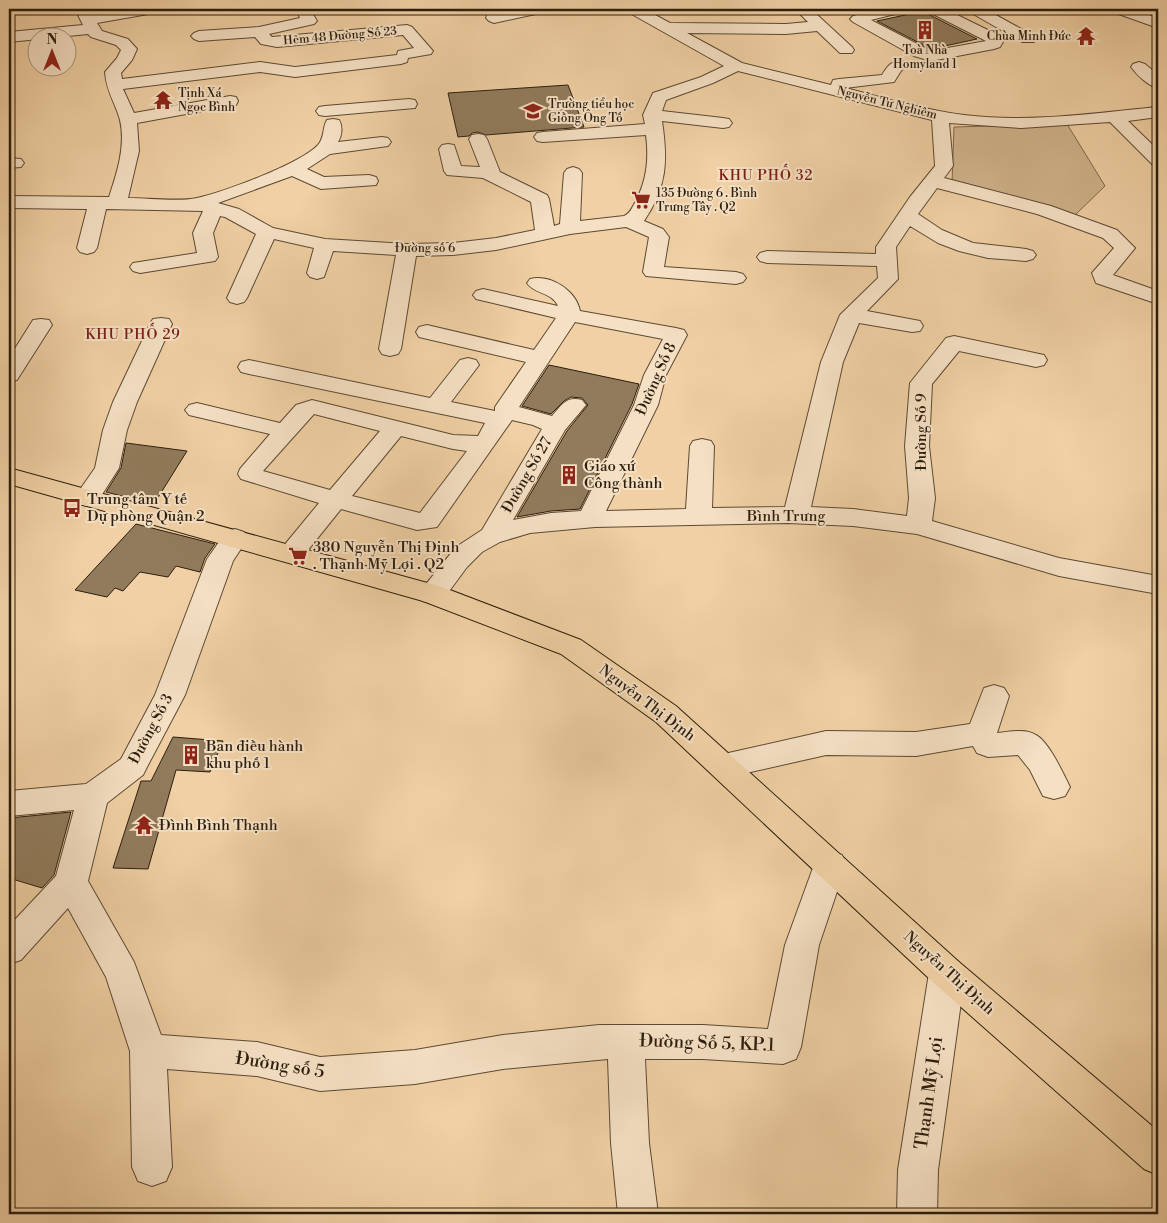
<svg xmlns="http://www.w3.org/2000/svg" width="1167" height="1223" font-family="'Libre Bodoni',serif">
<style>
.green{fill:#cfb28a;stroke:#7d684c}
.building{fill:#917b5c;stroke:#2b1e0e}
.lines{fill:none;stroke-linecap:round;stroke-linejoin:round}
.minor-casing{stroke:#5c4a34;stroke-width:2}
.major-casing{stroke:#2b1e0e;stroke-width:2}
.minor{fill:#f5e0c4;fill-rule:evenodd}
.major{fill:#f0d0a4;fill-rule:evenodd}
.labels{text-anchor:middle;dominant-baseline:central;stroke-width:4;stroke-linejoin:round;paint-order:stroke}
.far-street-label{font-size:12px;fill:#2b1e0e;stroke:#f5e0c4}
.far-poi-label{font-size:12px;fill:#2b1e0e;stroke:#f5e0c4;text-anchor:start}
.far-neighbourhood-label{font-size:14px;letter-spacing:1px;fill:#7a1f14;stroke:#f5e0c4}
.street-label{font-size:15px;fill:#2b1e0e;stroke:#f5e0c4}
.poi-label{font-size:15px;fill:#2b1e0e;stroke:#f5e0c4;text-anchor:start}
.near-street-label{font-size:18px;fill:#2b1e0e;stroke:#f5e0c4}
</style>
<rect width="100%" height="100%" fill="#f0d0a4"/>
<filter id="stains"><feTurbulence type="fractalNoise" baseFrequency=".004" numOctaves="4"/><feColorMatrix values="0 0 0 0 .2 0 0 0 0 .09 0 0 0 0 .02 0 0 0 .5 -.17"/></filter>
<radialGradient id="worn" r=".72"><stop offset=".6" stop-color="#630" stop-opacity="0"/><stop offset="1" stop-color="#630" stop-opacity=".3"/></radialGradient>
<polygon class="green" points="1067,124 1105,186 1074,216 952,183 954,127"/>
<g class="building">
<polygon points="924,11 928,14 977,39 931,49 877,21"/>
<polygon points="568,85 584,127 486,135 478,132 472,133 469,136 458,137 448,93"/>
<polygon points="549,365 639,384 632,404 580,509 551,511 517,517 567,431 588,405 582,398 571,397 564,401 551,414 522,406"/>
<polygon points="126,443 187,451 154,504 106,492 121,468"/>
<polygon points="136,524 215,544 205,558 200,572 176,566 168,577 140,572 123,591 115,588 107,597 75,590"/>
<polygon points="173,737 223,741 210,772 176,770 148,869 113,868 141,781 151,781"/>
<polygon points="71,812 54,875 42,888 9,878 9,818"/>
</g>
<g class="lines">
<g class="minor-casing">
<g id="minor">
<path d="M75,9H89L93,15L128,9H161L159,12L154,13L97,23L102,31L128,39L137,49L132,60L121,73L122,79L260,62L295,67L397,55L398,51L414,48L403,35L277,47L261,44L255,37L199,41L194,39L191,36L194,33L199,31L259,27L300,18L296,9H310L317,21L314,24L269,34L272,37L407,25L412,27L433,51L431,54L408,58L407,62L401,64L295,77L260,72L123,89L134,113L230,96L236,97L238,101L236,105L230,106L137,123L139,151L128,198C147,198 179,202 197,198C224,192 300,164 318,145C325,137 322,128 327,120L333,119L339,120C343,126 342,136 338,142L382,137L388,138L391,142L388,146L330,154L307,169L324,177L369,175L376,177L378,181L376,185L321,189L292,176L218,203L239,209L273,228L325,239L407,244L453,243L496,238L535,230L531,202L483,178L447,175L444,171L439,149L442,145L448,144L454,145L461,166L480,167L469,139L472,135L478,134L484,135L487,139L500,172L547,195L549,199L554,226L560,224L564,173L567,169L573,167L579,169L582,173L580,221L624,216C631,213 632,207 636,201C647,179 649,159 646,135L543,142L537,141L534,137L537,133L543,132L645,124L643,115L653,93L701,77L724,66L628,12L626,9H644L670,23L786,24L808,22L800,14L803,11H813L852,47L854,50L852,53H840L817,31L786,34L687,33L742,63L831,85L833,80L839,79L882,75C888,65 893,59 905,62L907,65L901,71L894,82L845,88C885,98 924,110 964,115C1029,123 1094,113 1158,107V117L1128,121L1158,150V165L1152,164L1110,122L1021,128L949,123L953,166L944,178L1051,206L1117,230L1135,248L1113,275L1158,291V304L1096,283L1092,273L1114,248L1103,238L1037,214L937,188L918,214L942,230L973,243L1026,249L1033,251L1036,255L1033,259L1026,261L988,258L959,251L938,243L910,226L896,247L898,279L867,311L920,321L923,326L920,331L912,332L859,323L843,362L811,507L853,509L907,516L909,498L905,446L910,383L946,338L954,336L1044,355L1047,360L1044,365L1036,367L959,351L932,384L929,446L935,498L932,521L1059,558L1158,576V594L1059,576L917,534L853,526L788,523L595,527L530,533L500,542L482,552L467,567L442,601L432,603L422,601L418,594L456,547L482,530L542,429L533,425L512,420L437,527L417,530L341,509L300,560L291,563L282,560L278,554L282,548L319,503L241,479L238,474L240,469L270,434L189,415L185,410L189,405L197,403L280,423L296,405L312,400L453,435L478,436L485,423L249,374L241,372L238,367L241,362L249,360L430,398L460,360L468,358L476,360L479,365L451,402L495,411V407L526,362L419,337L416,332L419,327L427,325L534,350L556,318L476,299L473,295L476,291L483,289L558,306C552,292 534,294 527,283L530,279C550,274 576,290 580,311L676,328L684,330L687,335L666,375L658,405L606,511L686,509L690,446L693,441L702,439L711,441L714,446L712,508L785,507L821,362L840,315L878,278L877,266L767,263L760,261L757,257L760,253L767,251L876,254V247L910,197L935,166L932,120L738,71L713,83L666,100L662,111L723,118L729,119L732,123L729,127L723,128L662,121C668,161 667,187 644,221L663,229L669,237L664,267L736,272L743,274L746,278L743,282L736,284L646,276L643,272L649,237L626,227L570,234L496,250L453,255L416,256L401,349L398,354L390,356L382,354L379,349L396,255L333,251L324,277L317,279L310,277L307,273L314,248L274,239L247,298L244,302L237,304L230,302L227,298L256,234L225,217L220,216L213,233L218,257L215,261L140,273L133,271L130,267L133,263L197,253L193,233L203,211L106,209L97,248L94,252L87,254L80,252L77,248L87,209L9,208V196L109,197C117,173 126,146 120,120C115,102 106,91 105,72L117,58L121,50L116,45L91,37L88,34L9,42V32L83,25ZM575,322L663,339L644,375L634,405L581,511L551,513L513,520L565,430L586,405L582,400C566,396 562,405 552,416L519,407ZM314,414L380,431L330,490L263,471ZM401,436L453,449L467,451L420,513L352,496Z"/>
<polygon points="489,9 503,9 503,12 518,9 547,9 545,12 494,23 489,21 486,18"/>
<polygon points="881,9 905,9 903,12 871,20 931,51 986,41 929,12 927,9 945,9 1002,37 1004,40 1000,47 994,49 931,61 914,56 853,22 850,19 853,16"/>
<polygon points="975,9 985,9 1034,36 1036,39 1034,42 1022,42 975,15 972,12"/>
<polygon points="1111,9 1132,9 1158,18 1158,28 1113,12"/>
<path d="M1139,62L1145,64L1158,75V88C1148,86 1137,75 1131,67L1133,64Z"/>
<polygon points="409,99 415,100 417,104 415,108 325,116 319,115 316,111 319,107 325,106"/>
<polygon points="9,158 21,159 24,163 21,167 9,168"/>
<polygon points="161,318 169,319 172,324 137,402 127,430 119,468 96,504 87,506 78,504 74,498 95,468 103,430 113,402 150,324 153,319"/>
<polygon points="41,319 49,320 52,325 17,380 9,382 9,358 33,320"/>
<polygon points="235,529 244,532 248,538 233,561 185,695 147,767 143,775 107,803 88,881 134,962 161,1035 257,1042 320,1057 415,1050 503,1035 599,1025 703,1025 768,1029 785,945 814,865 818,855 830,851 842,855 846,865 819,945 801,1047 796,1059 783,1064 703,1059 645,1059 649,1143 658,1214 618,1214 611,1143 608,1059 503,1069 415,1084 320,1091 257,1076 167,1069 172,1167 166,1181 152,1186 138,1181 132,1167 130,1051 106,977 68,908 21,960 9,964 9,926 56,876 74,810 9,816 9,791 86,784 121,759 155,695 207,559 226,532"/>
<path d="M994,685L1004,688L1009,696L997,733C1009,732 1025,728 1036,735C1049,742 1063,773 1070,787L1065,796L1054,799L1043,796L1030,770L1018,755L988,757L977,753L973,746L916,756L826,755L724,778L713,774L709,766L713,758L724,754L826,731L916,732L970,724L984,688Z"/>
<polygon points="947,958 959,962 965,973 938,1170 937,1214 897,1214 898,1170 929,973 935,962"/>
</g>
</g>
<g class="major-casing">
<polygon id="major" points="9,468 442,587 581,640 676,706 959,962 1158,1131 1158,1175 1144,1169 935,984 656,722 561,654 423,601 9,484"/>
</g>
<use href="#minor" class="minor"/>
<use href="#major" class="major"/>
</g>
<defs>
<g id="building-bare" transform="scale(1.5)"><path d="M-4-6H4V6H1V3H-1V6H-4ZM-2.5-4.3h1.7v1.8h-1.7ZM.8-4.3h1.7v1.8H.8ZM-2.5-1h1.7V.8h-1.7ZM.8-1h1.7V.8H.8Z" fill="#8f2418" stroke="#f5e0c4" stroke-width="2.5" paint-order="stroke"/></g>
<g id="temple-bare" transform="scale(1.5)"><path d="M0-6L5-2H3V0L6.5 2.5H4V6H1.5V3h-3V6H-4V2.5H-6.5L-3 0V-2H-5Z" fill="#8f2418" stroke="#f5e0c4" stroke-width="2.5" paint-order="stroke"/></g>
<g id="school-bare" transform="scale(1.5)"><path d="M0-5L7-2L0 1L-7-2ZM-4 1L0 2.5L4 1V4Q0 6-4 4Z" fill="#8f2418" stroke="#f5e0c4" stroke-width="2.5" paint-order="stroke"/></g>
<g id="supermarket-bare" transform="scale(1.5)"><path d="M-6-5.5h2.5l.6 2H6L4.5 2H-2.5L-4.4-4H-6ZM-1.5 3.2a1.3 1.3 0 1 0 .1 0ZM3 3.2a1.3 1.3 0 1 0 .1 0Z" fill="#8f2418" stroke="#f5e0c4" stroke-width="2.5" paint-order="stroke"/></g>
<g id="bus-bare" transform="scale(1.5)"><path d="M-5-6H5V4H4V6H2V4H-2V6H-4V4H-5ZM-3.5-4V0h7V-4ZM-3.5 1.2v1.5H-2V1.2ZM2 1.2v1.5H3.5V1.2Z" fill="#8f2418" stroke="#f5e0c4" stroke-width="2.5" paint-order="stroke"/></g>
</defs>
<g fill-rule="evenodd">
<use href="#building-bare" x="925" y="30"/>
<use href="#temple-bare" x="1086" y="36"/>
<use href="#temple-bare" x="163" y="100"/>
<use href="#school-bare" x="533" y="111"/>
<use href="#supermarket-bare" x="641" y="200"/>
<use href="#building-bare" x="569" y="475"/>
<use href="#bus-bare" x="72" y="508"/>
<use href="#supermarket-bare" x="298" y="556"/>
<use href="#building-bare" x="191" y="755"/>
<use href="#temple-bare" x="144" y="825"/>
</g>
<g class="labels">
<g class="far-street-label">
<text transform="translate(340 36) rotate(-5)">Hẻm 48 Đường Số 23</text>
<text transform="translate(887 103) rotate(14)">Nguyễn Tư Nghiêm</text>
<text x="425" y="248">Đường số 6</text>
</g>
<g class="far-poi-label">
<text x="1071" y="36" text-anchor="end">Chùa Minh Đức</text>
<text x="925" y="50" text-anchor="middle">Toà Nhà<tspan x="925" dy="14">Homyland 1</tspan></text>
<text x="178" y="93">Tịnh Xá<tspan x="178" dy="14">Ngọc Bình</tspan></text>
<text x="548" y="104">Trường tiểu học<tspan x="548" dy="14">Giồng Ông Tố</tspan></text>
<text x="656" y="193">135 Đường 6 . Bình<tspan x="656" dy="14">Trưng Tây . Q2</tspan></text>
</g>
<g class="far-neighbourhood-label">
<text x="766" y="176">KHU PHỐ 32</text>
<text x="133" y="335">KHU PHỐ 29</text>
</g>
<g class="street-label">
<text transform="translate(656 379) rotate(-66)">Đường Số 8</text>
<text transform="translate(921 432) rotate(-90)">Đường Số 9</text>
<text transform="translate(527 475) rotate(-60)">Đường Số 27</text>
<text x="786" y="516">Bình Trưng</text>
<text transform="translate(647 703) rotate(37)">Nguyễn Thị Định</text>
<text transform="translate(151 729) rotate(-62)">Đường Số 3</text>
<text transform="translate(949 973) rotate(42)">Nguyễn Thị Định</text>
</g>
<g class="poi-label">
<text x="584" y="466">Giáo xứ<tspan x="584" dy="17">Công thành</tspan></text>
<text x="87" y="499">Trung tâm Y tế<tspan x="87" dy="17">Dự phòng Quận 2</tspan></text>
<text x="313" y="547">380 Nguyễn Thị Định<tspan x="313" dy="17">. Thạnh Mỹ Lợi . Q2</tspan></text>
<text x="206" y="746">Ban điều hành<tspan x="206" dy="17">khu phố 1</tspan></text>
<text x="159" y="825">Đình Bình Thạnh</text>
</g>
<g class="near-street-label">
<text transform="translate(707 1043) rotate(2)">Đường Số 5, KP.1</text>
<text transform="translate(280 1065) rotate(9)">Đường số 5</text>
<text transform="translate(929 1093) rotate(-82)">Thạnh Mỹ Lợi</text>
</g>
</g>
<rect width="1167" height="1223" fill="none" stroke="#f0d0a4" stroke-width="30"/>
<rect x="10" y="10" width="1147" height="1203" fill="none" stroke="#2b1e0e" stroke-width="2.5"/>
<rect x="15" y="15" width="1137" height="1193" fill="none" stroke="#2b1e0e"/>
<g transform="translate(52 52)"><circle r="24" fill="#f5e0c4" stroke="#a4927b"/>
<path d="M0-4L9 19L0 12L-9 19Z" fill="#8f2418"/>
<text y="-8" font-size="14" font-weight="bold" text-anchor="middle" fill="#2b1e0e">N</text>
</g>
<rect width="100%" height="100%" filter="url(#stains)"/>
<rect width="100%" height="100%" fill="url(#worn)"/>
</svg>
